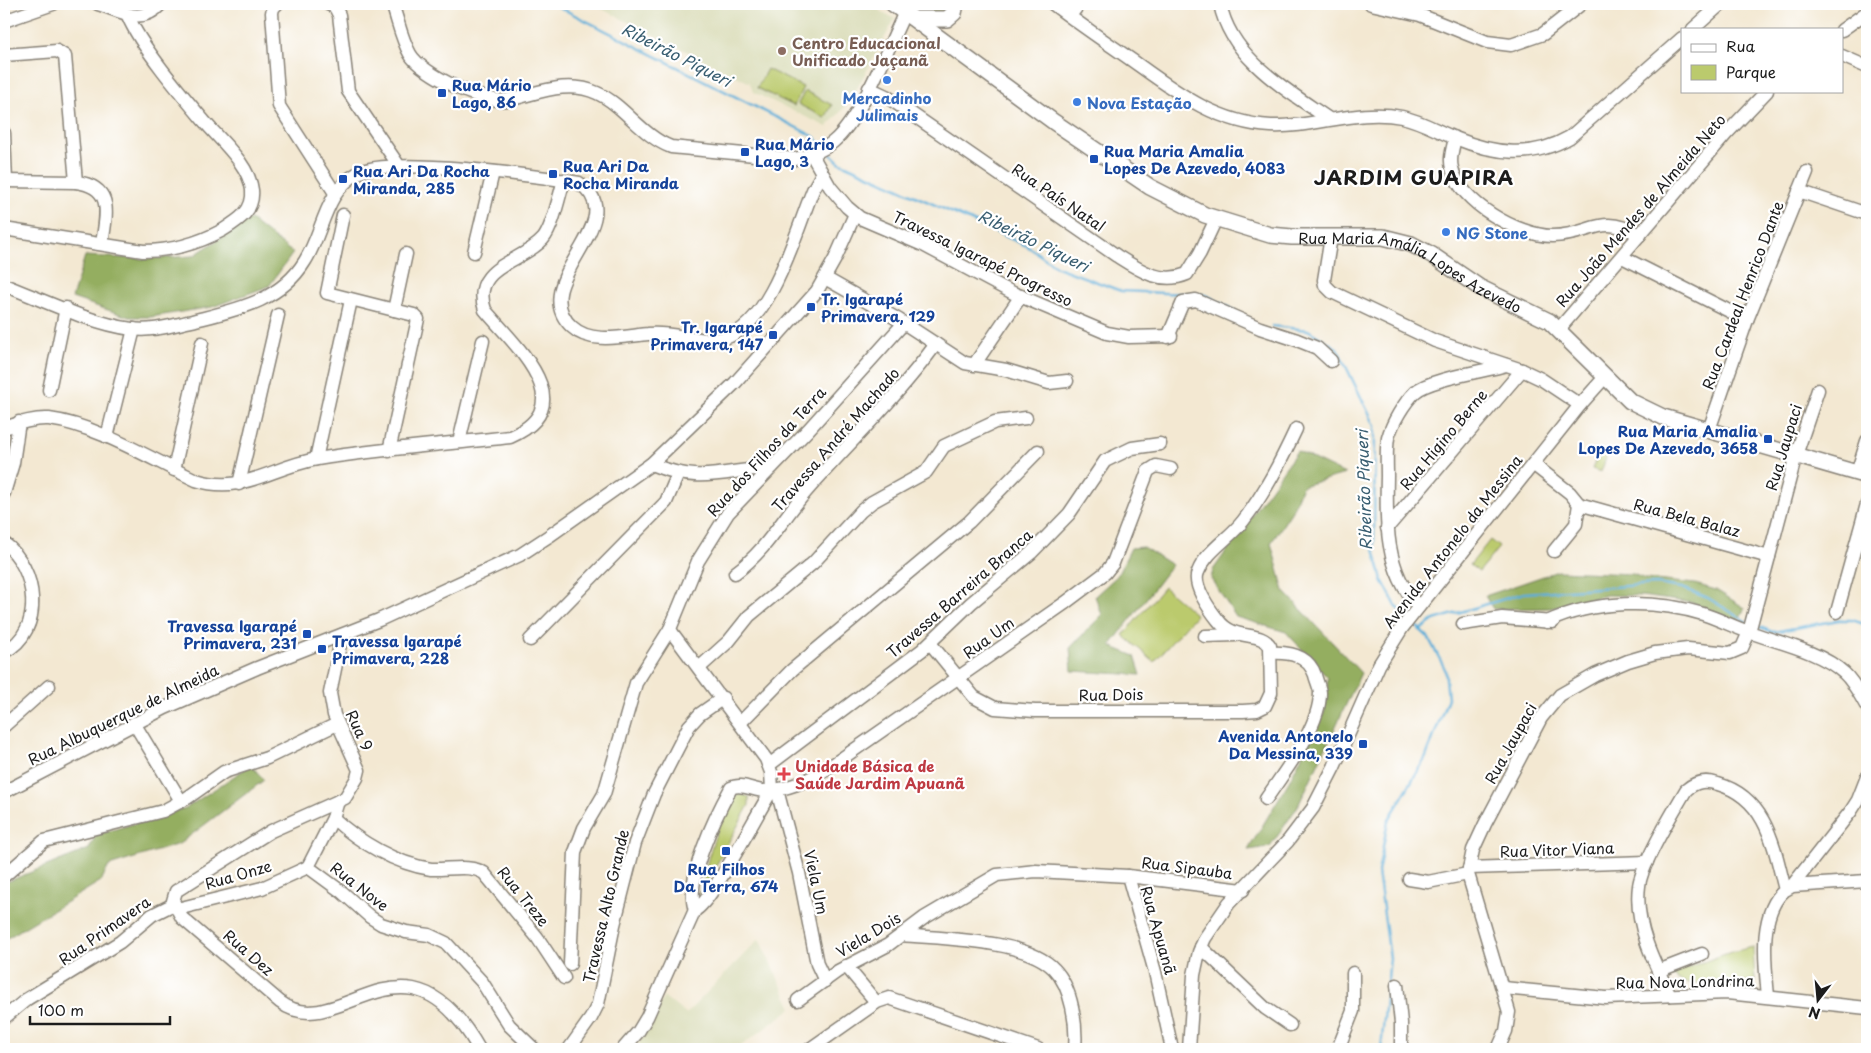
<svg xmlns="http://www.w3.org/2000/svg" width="1871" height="1053" font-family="'Playpen Sans',sans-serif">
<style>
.built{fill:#dcdebc}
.green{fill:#bbca6d;stroke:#6c7344}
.forest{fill:#94ae60;stroke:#58653e}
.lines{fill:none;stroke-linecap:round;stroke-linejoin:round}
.stream{stroke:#5daed8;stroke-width:2.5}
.minor-casing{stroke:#888277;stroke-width:15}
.major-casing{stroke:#888277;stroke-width:18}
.minor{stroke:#fff;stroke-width:12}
.major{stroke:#fff;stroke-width:15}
.education-dot{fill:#8d6e63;stroke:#fff;stroke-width:2}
.shop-dot{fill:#3f7fe0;stroke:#fff;stroke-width:2}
.transit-dot{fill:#1a4fb4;stroke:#fff;stroke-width:2}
.health-dot{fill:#e0444e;stroke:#fff;stroke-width:2}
.labels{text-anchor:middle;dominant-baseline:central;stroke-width:4.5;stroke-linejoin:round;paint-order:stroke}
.education-label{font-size:15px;font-weight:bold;fill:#785e54;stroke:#fff;text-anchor:start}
.transit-label{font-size:15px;font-weight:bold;fill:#164399;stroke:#fff;text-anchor:start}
.shop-label{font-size:15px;font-weight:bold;fill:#366cbe;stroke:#fff;text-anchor:start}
.street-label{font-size:15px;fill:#1c1c1c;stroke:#fff}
.health-label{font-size:15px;font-weight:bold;fill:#be3a42;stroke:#fff;text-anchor:start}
.water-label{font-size:16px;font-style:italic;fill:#395e71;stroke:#fff}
.district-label{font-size:20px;font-weight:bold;letter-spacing:1px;fill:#1c1c1c;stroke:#fff}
</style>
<rect width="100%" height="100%" fill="#fff"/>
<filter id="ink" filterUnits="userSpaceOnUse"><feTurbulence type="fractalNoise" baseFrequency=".02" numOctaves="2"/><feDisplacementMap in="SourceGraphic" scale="10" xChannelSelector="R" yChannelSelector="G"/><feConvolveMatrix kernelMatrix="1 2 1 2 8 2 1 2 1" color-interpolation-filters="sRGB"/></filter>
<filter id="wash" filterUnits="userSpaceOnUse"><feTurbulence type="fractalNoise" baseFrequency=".0096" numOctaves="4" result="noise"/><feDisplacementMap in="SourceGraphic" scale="20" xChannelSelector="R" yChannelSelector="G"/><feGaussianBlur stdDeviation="1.12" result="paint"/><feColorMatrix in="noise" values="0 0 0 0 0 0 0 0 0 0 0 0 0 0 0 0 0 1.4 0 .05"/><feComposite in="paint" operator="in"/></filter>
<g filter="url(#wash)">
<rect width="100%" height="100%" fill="#f3e8d2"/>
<g class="built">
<polygon points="592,4 868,4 895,19 850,101 827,127 753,92 750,83"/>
<polygon points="759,939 792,1008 737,1049 636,1049 664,997 686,1014"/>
</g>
<g class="green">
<path d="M902,4H949C939,21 915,13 902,4Z"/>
<polygon points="767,69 803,87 794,106 757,88"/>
<polygon points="805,91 832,105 825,118 798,104"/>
<polygon points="1600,450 1608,453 1601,472 1592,469"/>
<polygon points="1490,540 1499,547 1479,572 1470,565"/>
<polygon points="1164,587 1196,615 1154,662 1123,635"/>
<path d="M739,793L749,797V805L699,897C704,873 719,807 739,793Z"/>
<polygon points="1753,947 1755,981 1686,983 1677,979 1672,973 1731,952"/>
</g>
<g class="forest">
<polygon points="250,219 293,253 269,286 212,307 151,317 129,317 72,298 85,256 146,259 193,256"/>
<polygon points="1297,451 1345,474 1302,486 1292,511 1271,543 1284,591 1361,673 1298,806 1270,847 1248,850 1288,783 1324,713 1328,678 1286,632 1236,617 1211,579 1213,570"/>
<polygon points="1143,547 1172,565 1110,646 1135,656 1141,675 1072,671 1070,648 1102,615 1095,596 1117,576 1131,548"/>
<polygon points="1558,571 1633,574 1645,579 1695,584 1716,590 1745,608 1737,622 1694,603 1641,596 1607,595 1552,608 1493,609 1485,596"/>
<polygon points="251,765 264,780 179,844 109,866 101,881 4,940 4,883 89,849 96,835 186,808"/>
</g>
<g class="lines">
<g class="stream">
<polyline points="553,4 813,136 821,144"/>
<polyline points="828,151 839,162 1027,246 1057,267 1121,291 1206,295 1235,311"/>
<polyline points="1272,326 1308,330 1337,348 1375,426 1374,549 1382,580 1396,606 1406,616"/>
<polyline points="1754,625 1773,632 1839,620 1852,620 1867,625"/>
<polyline points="1420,630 1434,620 1524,593 1656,584 1682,588 1708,598 1747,622"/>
<polyline points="1381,1049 1390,958 1378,872 1388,821 1426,757 1448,698 1445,669 1428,637 1411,621"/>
</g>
</g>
</g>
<g filter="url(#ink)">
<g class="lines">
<g class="minor-casing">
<g id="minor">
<path d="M98,4C121,11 141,26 161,4"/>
<polyline points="277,4 273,8 272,13 279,106 335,193"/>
<polyline points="328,4 335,7 339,15 348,91 399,166"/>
<path d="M392,4C398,20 401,38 410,54C421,74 484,104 507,100C536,94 567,79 597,93C624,105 642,136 671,147L795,159C809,156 822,151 833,142C862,118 888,47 905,12"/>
<path d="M1053,4C1079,24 1106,42 1133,61C1176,92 1216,123 1271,126C1315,128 1357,108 1402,117C1421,121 1437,131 1455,138C1494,154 1532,159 1570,137L1682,38"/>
<path d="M1220,4C1231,59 1287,90 1329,119"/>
<polyline points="1371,4 1420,15 1487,42 1511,45 1543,34 1581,4"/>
<polyline points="1070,16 1079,4"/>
<polyline points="4,21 53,4"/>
<polyline points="1693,29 1721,4"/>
<polyline points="1842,30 1867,12"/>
<polyline points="4,55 57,51 65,56 76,182"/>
<polyline points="1842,56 1867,67"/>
<path d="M869,88L886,96L1117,256C1139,270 1161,285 1187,274L1200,253L1216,219"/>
<polyline points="4,133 6,181"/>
<path d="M1455,138C1453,148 1449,158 1452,168C1459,202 1519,236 1552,236C1592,236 1598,212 1640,235"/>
<polyline points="812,155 830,187 847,207 860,218 923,245 1013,293 1107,333 1129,337 1171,336"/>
<path d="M4,181L76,182C115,187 106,215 102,244"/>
<polyline points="1799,191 1867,214"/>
<polyline points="343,215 327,293 414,315 418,319 389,451"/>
<path d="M4,229L143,251C172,251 197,244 223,230C239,220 254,211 252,190C249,164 220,140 204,121C182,95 141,47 128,16"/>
<polyline points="1331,237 1324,280 1325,285 1332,292 1435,341 1522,370 1541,379 1580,405"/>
<polyline points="474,252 493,172"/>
<polyline points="1622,257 1747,320"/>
<polyline points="825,278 899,320 965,363 1006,370 1049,383 1067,381"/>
<path d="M4,285C43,300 92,324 132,329C152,332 173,325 192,321C235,310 280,302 305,261C324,231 324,192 358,173C387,156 541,176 579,183C636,221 523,282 572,327C591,345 625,336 648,334C673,331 701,344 724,338C771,326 796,231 813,190L822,174"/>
<polyline points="394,310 406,254"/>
<polyline points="1559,329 1726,134 1767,91"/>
<polyline points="1168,337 1183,302 1196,300 1260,328 1297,340 1317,348 1331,361"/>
<polyline points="974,365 1021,296"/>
<polyline points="49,390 66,308"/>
<path d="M4,428C18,423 34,418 49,419C97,425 152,460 196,480C243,495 271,467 317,459C381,449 446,444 510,437C584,405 515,346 485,310C470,266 522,263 543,239C553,227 559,196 564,180"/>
<polyline points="1709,430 1747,320 1807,172"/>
<polyline points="107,437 134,329"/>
<polyline points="459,442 483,341"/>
<polyline points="316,459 351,300"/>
<path d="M651,464C701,485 722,471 772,467"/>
<polyline points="1533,464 1570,493 1579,504 1576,524 1554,551"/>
<polyline points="174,470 202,343"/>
<polyline points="1857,473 1867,441"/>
<polyline points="239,484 278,315"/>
<polyline points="4,493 13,463 19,422"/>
<polyline points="1579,504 1769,557"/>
<polyline points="1387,528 1522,370"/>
<path d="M4,543C37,567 46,631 4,652"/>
<path d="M735,573C768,549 783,517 810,487C852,440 898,396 936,344"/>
<path d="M1418,606C1385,571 1386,522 1387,476C1387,464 1386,450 1388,438C1392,423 1404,403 1415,392C1429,379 1486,371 1506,365"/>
<polyline points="1837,612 1867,504"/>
<path d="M1547,622C1594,600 1654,599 1703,614C1719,619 1734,627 1749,632C1777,642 1822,652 1844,673C1854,682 1860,695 1867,707"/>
<polyline points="1463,624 1502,618 1553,622"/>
<path d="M342,635L330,693L334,715L359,770L357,778L345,798L271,831L176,891L173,901L182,918L280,1002C338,1047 404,917 479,1049"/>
<polyline points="1205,636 1236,635"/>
<polyline points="530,640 666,502 678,474"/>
<path d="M930,643L974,697L995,708L1035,711H1243L1257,710L1265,706L1271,693L1270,646C1260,630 1234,642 1218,620C1210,610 1192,585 1198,572C1207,550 1229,539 1243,521C1265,493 1281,461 1296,429"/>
<polyline points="699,668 729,641 749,616 813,563 861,511 872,502 926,472 944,446 995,422 1026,418"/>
<polyline points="741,722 792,670 969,522 1038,451"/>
<polyline points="134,723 181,801"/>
<polyline points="4,726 49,686"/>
<polyline points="769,765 922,650 971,603 1031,553 1069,514 1105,461 1132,448 1160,444"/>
<polyline points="777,790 799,873 817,964 825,981"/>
<polyline points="4,792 165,708 257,668 379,620 520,555 549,536 651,464 735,383 817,291 835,259 855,214"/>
<path d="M1266,799C1284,772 1320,727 1320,693C1320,688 1316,680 1315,675C1308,655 1289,652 1271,653"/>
<polyline points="338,801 333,818 308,867 342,892 370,917 381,924 406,932 429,935 446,943 482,982 509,1025 534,1049"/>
<path d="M333,818C359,842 396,864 431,869C447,870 471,864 484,873L537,937L564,978"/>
<polyline points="1469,868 1647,862"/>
<polyline points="4,876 44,841 163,811 187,798 224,772 267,758 337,724"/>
<polyline points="1128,876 1243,890"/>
<polyline points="1409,879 1428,882 1468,874"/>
<polyline points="1792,886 1851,811 1858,800 1867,777"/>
<polyline points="1787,889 1792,886 1867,881"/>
<polyline points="177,909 262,888 308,867"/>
<path d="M695,910C684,880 716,815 731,788C741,782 754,791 765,791C789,789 804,782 824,771L1065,603L1105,573L1113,563L1148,471L1156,466L1171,469"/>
<path d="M902,935C942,939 1026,939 1054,969C1072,987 1077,1025 1075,1049"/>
<polyline points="1201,947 1265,1008 1290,1025"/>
<polyline points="570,964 575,852 584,828 604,794 636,683 670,629"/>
<polyline points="846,966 876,1002"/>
<polyline points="1658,971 1702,954"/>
<polyline points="1397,985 1401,1023 1401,1049"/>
<polyline points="1503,988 1606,998 1727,993 1867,1008"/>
<path d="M1670,995C1654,963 1634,923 1639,886C1641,865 1674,810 1686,790C1696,781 1706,780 1718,784C1767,798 1774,847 1785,890C1758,913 1765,964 1768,996"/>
<polyline points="798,1000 838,971 888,945 924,918 997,875 1036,871 1128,876 1155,972 1172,1049"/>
<polyline points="4,1018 27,999 120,942 152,915 174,904"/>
<polyline points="569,1049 591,1018 598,1004 614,925 635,843 654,794 689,726 700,714 723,698"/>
<path d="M623,1049L638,1032L647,1017L695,910C711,904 758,811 772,790L771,772L766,759L673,634L670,629L698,561L728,513L808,430L904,323"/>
<polyline points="810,1049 877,1002 889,998 1038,1049"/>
<polyline points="1189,1049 1194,975 1199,952 1205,938 1229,903 1288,841 1313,808 1334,767 1379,665 1402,628 1580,405 1605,377"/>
<polyline points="1338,1049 1353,1011 1353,973"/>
<polyline points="1498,1049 1506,1031 1509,1012 1468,874 1473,850 1485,824 1541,718 1560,695 1595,675 1628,661 1655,653 1688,649 1730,653 1742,648 1749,632 1796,455 1818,390"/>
</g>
</g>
<g class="major-casing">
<g id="major">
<path id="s1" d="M893,4L1054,122L1150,187L1205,215L1270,235L1292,237H1383L1411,244L1432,255L1479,287L1549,321L1630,401L1663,417L1867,476"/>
<polyline points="916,19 947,19 954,13 956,4"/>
</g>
</g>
<use href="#minor" class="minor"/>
<use href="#major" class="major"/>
</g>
</g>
<circle class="education-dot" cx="782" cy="51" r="5"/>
<g class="shop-dot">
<circle cx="887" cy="80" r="5"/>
<circle cx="1077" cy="102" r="5"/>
<circle cx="1446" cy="232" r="5"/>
</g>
<g class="transit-dot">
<rect x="437" y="88" width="10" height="10" rx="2.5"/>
<rect x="740" y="147" width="10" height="10" rx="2.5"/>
<rect x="1089" y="154" width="10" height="10" rx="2.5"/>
<rect x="548" y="169" width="10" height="10" rx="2.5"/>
<rect x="338" y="174" width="10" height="10" rx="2.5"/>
<rect x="806" y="302" width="10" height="10" rx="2.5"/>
<rect x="768" y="330" width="10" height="10" rx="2.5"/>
<rect x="1763" y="434" width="10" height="10" rx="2.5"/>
<rect x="302" y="629" width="10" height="10" rx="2.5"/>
<rect x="317" y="644" width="10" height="10" rx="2.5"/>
<rect x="1358" y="739" width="10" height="10" rx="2.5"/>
<rect x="721" y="846" width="10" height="10" rx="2.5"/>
</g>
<path class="health-dot" d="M781.5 766.5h5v5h5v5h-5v5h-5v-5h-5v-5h5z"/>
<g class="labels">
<g class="education-label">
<text x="792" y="42">Centro Educacional<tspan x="792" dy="17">Unificado Jaçanã</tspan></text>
</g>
<g class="transit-label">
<text x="452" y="84">Rua Mário<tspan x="452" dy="17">Lago, 86</tspan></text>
<text x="755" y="143">Rua Mário<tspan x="755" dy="17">Lago, 3</tspan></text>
<text x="1104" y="150">Rua Maria Amalia<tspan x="1104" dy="17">Lopes De Azevedo, 4083</tspan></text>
<text x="563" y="165">Rua Ari Da<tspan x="563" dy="17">Rocha Miranda</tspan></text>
<text x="353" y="170">Rua Ari Da Rocha<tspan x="353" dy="17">Miranda, 285</tspan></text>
<text x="821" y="298">Tr. Igarapé<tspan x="821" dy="17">Primavera, 129</tspan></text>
<text x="763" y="326" text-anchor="end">Tr. Igarapé<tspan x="763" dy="17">Primavera, 147</tspan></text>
<text x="1758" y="430" text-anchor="end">Rua Maria Amalia<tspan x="1758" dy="17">Lopes De Azevedo, 3658</tspan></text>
<text x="297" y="625" text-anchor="end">Travessa Igarapé<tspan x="297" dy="17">Primavera, 231</tspan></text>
<text x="332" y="640">Travessa Igarapé<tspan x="332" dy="17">Primavera, 228</tspan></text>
<text x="1353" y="735" text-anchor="end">Avenida Antonelo<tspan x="1353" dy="17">Da Messina, 339</tspan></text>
<text x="726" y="868" text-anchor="middle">Rua Filhos<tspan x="726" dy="17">Da Terra, 674</tspan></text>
</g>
<g class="shop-label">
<text x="887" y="97" text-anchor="middle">Mercadinho<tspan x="887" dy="17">Julimais</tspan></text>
<text x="1087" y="102">Nova Estação</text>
<text x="1456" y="232">NG Stone</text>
</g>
<g class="street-label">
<text transform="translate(1059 197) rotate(34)">Rua País Natal</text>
<text transform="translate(1640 210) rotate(-49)">Rua João Mendes de Almeida Neto</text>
<text transform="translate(983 258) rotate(26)">Travessa Igarapé Progresso</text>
<text stroke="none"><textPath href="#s1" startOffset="594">Rua Maria Amália Lopes Azevedo</textPath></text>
<text transform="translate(1742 295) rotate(-69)">Rua Cardeal Henrico Dante</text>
<text transform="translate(835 439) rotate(-49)">Travessa André Machado</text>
<text transform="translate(1443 439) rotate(-50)">Rua Higino Berne</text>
<text transform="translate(1783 447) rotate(-73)">Rua Jaupaci</text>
<text transform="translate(766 451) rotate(-48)">Rua dos Filhos da Terra</text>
<text transform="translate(1687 517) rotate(15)">Rua Bela Balaz</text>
<text transform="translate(1452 541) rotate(-52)">Avenida Antonelo da Messina</text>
<text transform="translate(959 593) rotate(-41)">Travessa Barreira Branca</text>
<text transform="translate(988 637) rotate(-36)">Rua Um</text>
<text transform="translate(1111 694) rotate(-1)">Rua Dois</text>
<text transform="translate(123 714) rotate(-26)">Rua Albuquerque de Almeida</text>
<text transform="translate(360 730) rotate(65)">Rua 9</text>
<text transform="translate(1510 743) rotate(-61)">Rua Jaupaci</text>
<text transform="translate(1557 849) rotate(-2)">Rua Vitor Viana</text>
<text transform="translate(1187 867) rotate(7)">Rua Sipauba</text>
<text transform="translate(238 874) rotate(-16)">Rua Onze</text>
<text transform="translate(817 882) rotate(78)">Viela Um</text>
<text transform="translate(360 886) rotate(38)">Rua Nove</text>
<text transform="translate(524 896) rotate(51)">Rua Treze</text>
<text transform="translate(605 906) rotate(-77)">Travessa Alto Grande</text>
<text transform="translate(104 930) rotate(-35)">Rua Primavera</text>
<text transform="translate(1159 930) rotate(74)">Rua Apuanã</text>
<text transform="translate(868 934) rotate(-31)">Viela Dois</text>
<text transform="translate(249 952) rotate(41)">Rua Dez</text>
<text transform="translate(1685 981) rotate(-1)">Rua Nova Londrina</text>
</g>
<g class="health-label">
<text x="795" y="765">Unidade Básica de<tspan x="795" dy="17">Saúde Jardim Apuanã</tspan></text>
</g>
<g class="water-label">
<text transform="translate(677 54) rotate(27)">Ribeirão Piqueri</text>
<text transform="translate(1034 240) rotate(26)">Ribeirão Piqueri</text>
<text transform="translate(1363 490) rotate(-92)">Ribeirão Piqueri</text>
</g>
<g class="district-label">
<text x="1414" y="177">JARDIM GUAPIRA</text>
</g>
</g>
<rect width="1871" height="1053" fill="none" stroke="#fff" stroke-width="20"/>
<rect x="1681" y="28" width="162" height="65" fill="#ffffff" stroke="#a4a4a4"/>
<rect x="1691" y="44" width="25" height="8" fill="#ffffff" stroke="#a4a4a4"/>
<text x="1726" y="52" font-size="15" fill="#1c1c1c">Rua</text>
<rect x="1691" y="65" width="25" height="15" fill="#bbca6d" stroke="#a4a4a4"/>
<text x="1726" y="78" font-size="15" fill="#1c1c1c">Parque</text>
<g transform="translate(1818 1000) rotate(196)" stroke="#ffffff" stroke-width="4" paint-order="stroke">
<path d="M0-4L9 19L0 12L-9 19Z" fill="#1c1c1c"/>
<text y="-8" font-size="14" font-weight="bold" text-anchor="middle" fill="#1c1c1c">N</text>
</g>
<path d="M30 1016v8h140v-8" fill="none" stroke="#1c1c1c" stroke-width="2.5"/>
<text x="38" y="1016" font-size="15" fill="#1c1c1c" stroke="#ffffff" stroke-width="4" paint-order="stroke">100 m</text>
</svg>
